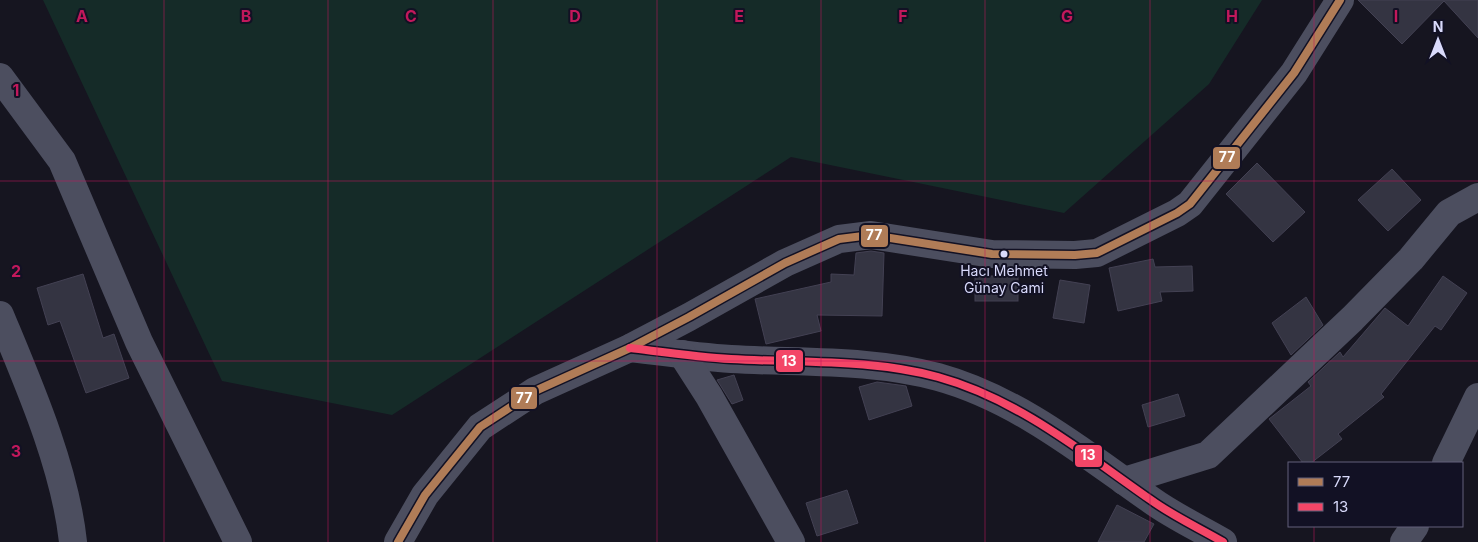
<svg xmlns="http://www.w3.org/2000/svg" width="1478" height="542" font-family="Inter,sans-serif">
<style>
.green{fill:#152b28}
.building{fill:#343442;stroke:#434153}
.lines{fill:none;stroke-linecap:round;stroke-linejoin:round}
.minor{stroke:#4c4e5f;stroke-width:28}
.bus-1-casing{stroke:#121124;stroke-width:11}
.bus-2-casing{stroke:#121124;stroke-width:11}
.bus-1{stroke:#b07c57;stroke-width:8}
.bus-2{stroke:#f34667;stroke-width:8}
.grid{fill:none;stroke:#c2185b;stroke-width:1;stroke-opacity:0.55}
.bus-dot{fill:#d9dafb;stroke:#121124;stroke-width:2}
.labels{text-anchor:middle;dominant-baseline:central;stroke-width:4;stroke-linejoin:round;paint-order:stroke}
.bus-label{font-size:14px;fill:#d9dafb;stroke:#121124}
.grid-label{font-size:16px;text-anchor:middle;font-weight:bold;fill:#c2185b;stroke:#121124;stroke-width:4;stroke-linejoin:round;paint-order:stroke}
.line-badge{stroke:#121124;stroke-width:2}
.badge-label{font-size:14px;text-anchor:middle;font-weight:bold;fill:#fff}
</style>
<rect width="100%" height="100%" fill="#161520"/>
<polygon class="green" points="43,0 1262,0 1209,84 1064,213 791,157 392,415 222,381"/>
<g class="building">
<polygon points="1358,0 1478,0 1478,38 1444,1 1402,44"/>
<polygon points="1257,163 1305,212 1273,242 1226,194"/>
<polygon points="1392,169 1421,200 1388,231 1358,200"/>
<polygon points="871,251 884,253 882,316 817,315 821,331 766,344 755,299 831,282 831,274 854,275 856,253"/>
<polygon points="1153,259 1155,267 1192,266 1193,291 1160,292 1162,301 1118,311 1109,268"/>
<polygon points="83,274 103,338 114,334 129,378 86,393 60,321 48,325 37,288"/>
<rect x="975" y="276" width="43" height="25"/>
<polygon points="1443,276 1467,293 1441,330 1435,326 1381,394 1384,397 1338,434 1342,439 1311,463 1303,463 1269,419 1311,386 1308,382 1340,352 1343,357 1385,308 1408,326"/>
<polygon points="1060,280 1090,285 1084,323 1053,318"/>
<polygon points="1306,297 1323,325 1291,355 1272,323"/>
<polygon points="734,375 743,400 732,404 717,380"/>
<polygon points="877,382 906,386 912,406 869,420 859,387"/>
<polygon points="1178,394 1185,416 1148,427 1142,405"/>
<polygon points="847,490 858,523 817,536 806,503"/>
<polygon points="1117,505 1154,524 1144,542 1098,542"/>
</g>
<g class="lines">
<g class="minor">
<polyline points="0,77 62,161 139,342 238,542"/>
<path d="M0,315C29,385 65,467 73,542"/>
<path d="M630,348C663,352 698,357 731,359C801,363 871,359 938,377C1018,399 1085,454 1151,500C1173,516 1199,528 1223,542"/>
<polyline points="682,354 709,396 791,542"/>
<polyline points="1446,463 1478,397"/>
<polyline points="1124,481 1208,455 1352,319 1411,259 1449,213 1478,197"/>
<polyline points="398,542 425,495 480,427 535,391 630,348 689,317 785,263 839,239 871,235 992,254 1075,255 1097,253 1177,213 1190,204 1294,73 1340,0"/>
<polyline points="1404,542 1415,526"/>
</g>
<g class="bus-1-casing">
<polyline id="bus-1" points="398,542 425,495 480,427 535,391 630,348 689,317 785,263 839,239 871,235 992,254 1075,255 1097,253 1177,213 1190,204 1294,73 1340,0"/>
</g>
<g class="bus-2-casing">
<path id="bus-2" d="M630,348C663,352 698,357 731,359C801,363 871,359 938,377C1018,399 1085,454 1151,500C1173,516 1199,528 1223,542"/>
</g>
<use href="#bus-1" class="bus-1"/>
<use href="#bus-2" class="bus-2"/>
</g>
<path class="grid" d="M164,0V542M328,0V542M493,0V542M657,0V542M821,0V542M985,0V542M1150,0V542M1314,0V463M0,181H1478M0,361H1478M1314,526V542"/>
<circle class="bus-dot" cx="1004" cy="254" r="4.5"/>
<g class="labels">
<g class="bus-label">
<text x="1004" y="270">Hacı Mehmet<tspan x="1004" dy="17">Günay Cami</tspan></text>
</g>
</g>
<g class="grid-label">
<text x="82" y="22">A</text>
<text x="246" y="22">B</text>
<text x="411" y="22">C</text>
<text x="575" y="22">D</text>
<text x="739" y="22">E</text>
<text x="903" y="22">F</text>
<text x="1067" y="22">G</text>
<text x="1232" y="22">H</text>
<text x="1396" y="22">I</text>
<text x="16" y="96">1</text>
<text x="16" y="277">2</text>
<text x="16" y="457">3</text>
</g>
<g class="line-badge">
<rect x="1212" y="146" width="29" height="24" rx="5" fill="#b07c57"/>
<rect x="860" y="224" width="29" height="24" rx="5" fill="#b07c57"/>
<rect x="775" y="349" width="29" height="24" rx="5" fill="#f34667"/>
<rect x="510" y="386" width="28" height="24" rx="5" fill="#b07c57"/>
<rect x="1074" y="444" width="29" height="24" rx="5" fill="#f34667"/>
</g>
<g class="badge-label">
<text x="1227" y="162">77</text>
<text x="874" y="240">77</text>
<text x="789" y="366">13</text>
<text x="524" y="403">77</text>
<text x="1088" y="460">13</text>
</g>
<rect x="1288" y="462" width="175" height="65" fill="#121124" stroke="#62617a"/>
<rect x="1298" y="478" width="25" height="8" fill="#b07c57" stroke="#62617a"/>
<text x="1333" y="487" font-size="15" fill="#d9dafb">77</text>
<rect x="1298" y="503" width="25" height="8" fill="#f34667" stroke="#62617a"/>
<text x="1333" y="512" font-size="15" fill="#d9dafb">13</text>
<g transform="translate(1438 40)" stroke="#121124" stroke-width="4" paint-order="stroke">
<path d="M0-4L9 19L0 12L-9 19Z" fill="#d9dafb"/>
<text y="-8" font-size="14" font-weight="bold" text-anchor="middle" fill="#d9dafb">N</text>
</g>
</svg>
